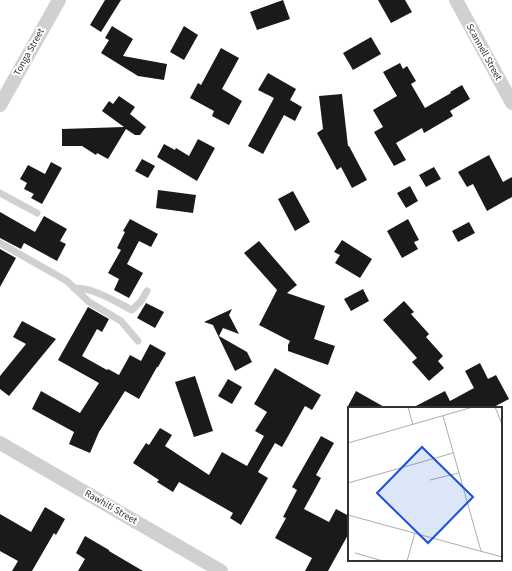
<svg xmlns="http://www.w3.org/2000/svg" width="512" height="571" font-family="'Source Sans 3',sans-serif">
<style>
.building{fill:#1a1a1a}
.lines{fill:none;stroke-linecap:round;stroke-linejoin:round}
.service{stroke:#d0d0d0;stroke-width:7}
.minor{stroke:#d0d0d0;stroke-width:14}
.labels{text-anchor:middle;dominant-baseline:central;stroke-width:4;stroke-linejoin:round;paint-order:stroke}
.street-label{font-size:10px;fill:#333;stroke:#fff}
.inset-road{fill:none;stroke:#adadad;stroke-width:1}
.view{fill:#1d4ed8;fill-opacity:0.15;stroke:#1d4ed8;stroke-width:2}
.inset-edge{fill:none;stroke:#333;stroke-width:2}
</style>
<rect width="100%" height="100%" fill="#fff"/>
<g class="building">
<polygon points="105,0 121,0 101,32 90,25"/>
<polygon points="283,0 290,19 257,30 250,12"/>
<polygon points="378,0 405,0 412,12 391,23"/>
<polygon points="112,26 133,39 123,56 167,64 164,80 138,76 101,53 109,40 105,38"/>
<polygon points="184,26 198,35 184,60 170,52"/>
<polygon points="371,37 381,54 353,70 343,53"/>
<polygon points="221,48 239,58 222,89 242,101 229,125 212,116 214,111 190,98 198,83 201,85"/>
<polygon points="400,63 403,69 407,66 416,81 411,84 425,108 451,93 450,92 462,85 470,99 450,111 453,116 424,133 422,128 396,143 406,160 394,166 374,132 383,127 373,110 397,96 383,72"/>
<polygon points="268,73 296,89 290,100 302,107 295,121 284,115 263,154 248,146 274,98 258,90"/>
<polygon points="342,94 348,146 349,146 367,180 352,188 341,167 337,170 317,133 323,129 319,96"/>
<polygon points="119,96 135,107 130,114 146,127 140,135 135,135 126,129 108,159 97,153 96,155 82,146 62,146 62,129 124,127 102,111 109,101 113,104"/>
<polygon points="198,139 215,148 197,181 157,157 164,144 175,150 176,148 189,156"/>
<polygon points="489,155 503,182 512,177 512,197 487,211 473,184 467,187 458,172"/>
<polygon points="142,159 155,166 148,178 135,171"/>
<polygon points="51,162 62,168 42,204 31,198 34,194 24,189 27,183 20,179 28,165 45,174"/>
<polygon points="434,167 441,179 426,187 419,175"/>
<polygon points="410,186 418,201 406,208 397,193"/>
<polygon points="158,190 196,195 193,213 156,208"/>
<polygon points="293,191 310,222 295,231 278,199"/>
<polygon points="0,212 35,232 44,216 67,229 60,241 66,244 57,261 24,243 21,249 0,238"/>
<polygon points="130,219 158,234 151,247 139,241 127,264 143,273 129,298 114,290 119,279 108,273 121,250 117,248 125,232 123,231"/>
<polygon points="408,219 419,240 414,242 418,249 402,258 387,231"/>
<polygon points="469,222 475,233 458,242 452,231"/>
<polygon points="342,240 372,259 360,278 335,263 340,255 334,252"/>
<polygon points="259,241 297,285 287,293 325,306 314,339 335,346 328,365 288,351 288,345 290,341 259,325 277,290 244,253"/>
<polygon points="0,249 16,258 0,287"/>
<polygon points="363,289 369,301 351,311 344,299"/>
<polygon points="404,301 414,312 411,314 429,334 426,337 443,356 438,361 444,368 429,381 412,362 417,358 383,320"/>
<polygon points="146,303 164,312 155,328 137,318"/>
<polygon points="88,307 109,319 102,332 97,329 82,356 107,370 108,369 119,375 130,355 141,361 150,344 166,353 158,367 157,367 139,399 125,391 99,432 90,453 69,444 74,432 32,409 41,391 80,413 99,383 58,360"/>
<polygon points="232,309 229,315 239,334 223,328 219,336 247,352 252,362 235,371 213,325 204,322"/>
<polygon points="22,321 56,339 9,396 0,389 0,376 26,344 13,337"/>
<polygon points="480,363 488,379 496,375 509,399 492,408 412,408 445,391 450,401 474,388 465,371"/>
<polygon points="275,368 321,395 312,410 305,406 282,447 275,443 258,472 268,478 241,525 230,518 233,513 179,482 173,492 157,482 159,480 133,463 146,443 149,445 160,428 172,435 165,446 209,475 222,452 247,466 264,436 255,431 267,412 254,404"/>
<polygon points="195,376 213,431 194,437 175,382"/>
<polygon points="228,379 242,387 232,404 218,396"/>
<polygon points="356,391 386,408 347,408"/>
<polygon points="321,436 334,443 316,475 321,478 304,509 329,522 336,509 349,516 349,533 328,571 305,571 312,558 275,538 286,518 283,517 297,490 292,487"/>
<polygon points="45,507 65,519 56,535 54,533 32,571 12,571 18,561 0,551 0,514 31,532"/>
<polygon points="85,536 109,550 109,551 143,571 78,571 85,559 76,553"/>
</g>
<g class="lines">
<g class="service">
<polyline points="0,193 37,213"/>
<polyline points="0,243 67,281 89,302 121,321 138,341"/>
<path d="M74,288C95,288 114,301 132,310L141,301L147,291"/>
</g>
<g class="minor">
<polyline points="456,0 512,103"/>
<polyline points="0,105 59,0"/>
<polyline points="0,443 221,571"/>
</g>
</g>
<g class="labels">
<g class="street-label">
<text transform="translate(29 52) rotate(-61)">Tonga Street</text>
<text transform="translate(484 52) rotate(61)">Scannell Street</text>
<text transform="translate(111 507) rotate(30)">Rawhiti Street</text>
</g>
</g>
<g transform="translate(348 407)">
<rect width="154" height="154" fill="#fff"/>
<path class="inset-road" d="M60,0L65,18M147,0L154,17M95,9L133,144M0,36L125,0M82,73L111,66M0,76L105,46M0,108L154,150M7,146L35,154M59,154L67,126"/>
<path class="view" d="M74,40L125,90L80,136L29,86Z"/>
<rect width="154" height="154" class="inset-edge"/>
</g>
</svg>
